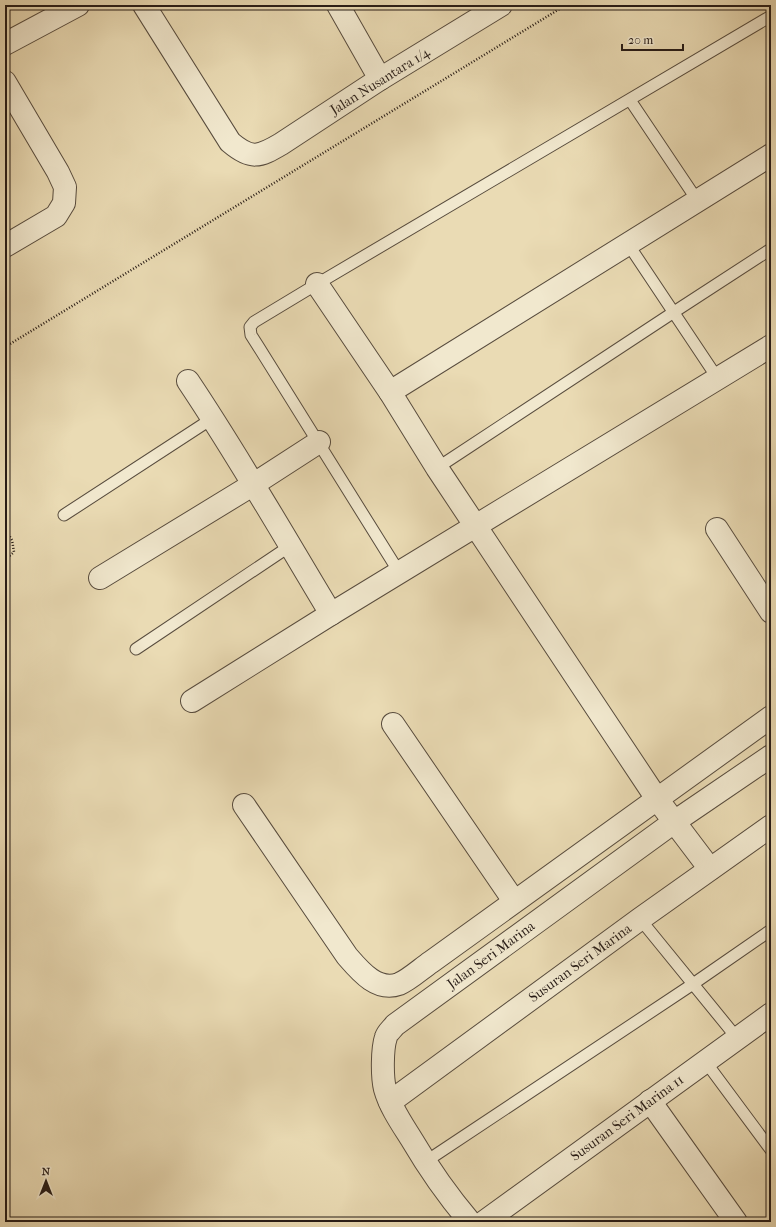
<svg xmlns="http://www.w3.org/2000/svg" width="776" height="1227" font-family="'IM FELL French Canon',serif">
<style>
.lines{fill:none;stroke-linecap:round;stroke-linejoin:round}
.lane-casing{stroke:#584c3e;stroke-width:13}
.street-casing{stroke:#584c3e;stroke-width:24}
.path{stroke:#271c17;stroke-width:2.5;stroke-dasharray:1 2;stroke-linecap:butt}
.lane{stroke:#f1e8ce;stroke-width:11}
.street{stroke:#f1e8ce;stroke-width:22}
.labels{text-anchor:middle;dominant-baseline:central;stroke-width:3;stroke-linejoin:round;paint-order:stroke}
.street-label{font-size:14px;fill:#271c17;stroke:#f1e8ce}
</style>
<rect width="100%" height="100%" fill="#eadbb4"/>
<filter id="stains"><feTurbulence type="fractalNoise" baseFrequency=".005" numOctaves="4"/><feColorMatrix values="0 0 0 0 .2 0 0 0 0 .09 0 0 0 0 .02 0 0 0 .5 -.17"/></filter>
<radialGradient id="worn" r=".72"><stop offset=".6" stop-color="#630" stop-opacity="0"/><stop offset="1" stop-color="#630" stop-opacity=".3"/></radialGradient>
<g class="lines">
<g class="lane-casing">
<g id="lane">
<polyline points="630,100 697,200"/>
<polyline points="628,244 718,379"/>
<polyline points="437,468 674,312 771,249"/>
<polyline points="64,515 213,418"/>
<polyline points="399,572 258,346 251,335 250,327 254,322 317,284 771,16"/>
<polyline points="136,649 290,546"/>
<polyline points="640,919 737,1038"/>
<polyline points="705,1061 771,1150"/>
<polyline points="425,1162 693,984 771,930"/>
</g>
</g>
<g class="street-casing">
<g id="street">
<path d="M144,5L230,142C251,160 259,157 281,144L380,79L501,5"/>
<polyline points="338,5 380,79"/>
<polyline points="5,44 78,5"/>
<polyline points="5,82 58,172 65,187 64,203 56,216 5,246"/>
<polyline points="317,284 390,392 437,468 657,799 710,869"/>
<path d="M188,381C239,457 284,536 331,614"/>
<polyline points="390,392 771,155"/>
<polyline points="717,529 771,612"/>
<polyline points="100,578 254,484 319,442"/>
<polyline points="192,701 331,614 771,346"/>
<polyline points="393,724 514,901"/>
<path d="M244,805L347,956C360,971 377,992 399,984C409,980 422,968 431,962L771,717"/>
<polyline points="650,1101 736,1222"/>
<polyline points="390,1102 640,919 771,826"/>
<path d="M470,1222C448,1196 429,1169 412,1140C402,1124 390,1107 385,1089C382,1077 382,1049 386,1037C387,1033 392,1029 395,1025L674,822L771,756"/>
<polyline points="484,1222 771,1014"/>
</g>
</g>
<g class="path">
<polyline points="5,347 566,5"/>
<polyline points="5,529 12,540 14,552 5,560"/>
</g>
<use href="#lane" class="lane"/>
<use href="#street" class="street"/>
</g>
<g class="labels">
<g class="street-label">
<text transform="translate(380 81) rotate(-32)">Jalan Nusantara 1/4</text>
<text transform="translate(491 955) rotate(-36)">Jalan Seri Marina</text>
<text transform="translate(580 963) rotate(-36)">Susuran Seri Marina</text>
<text transform="translate(627 1118) rotate(-36)">Susuran Seri Marina 11</text>
</g>
</g>
<rect width="776" height="1227" fill="none" stroke="#eadbb4" stroke-width="20"/>
<rect x="6" y="6" width="764" height="1215" fill="none" stroke="#271c17" stroke-width="2"/>
<rect x="10" y="10" width="756" height="1207" fill="none" stroke="#271c17"/>
<g transform="translate(46 1181)" stroke="#f1e8ce" stroke-width="3" paint-order="stroke">
<path d="M0-3L7 15L0 10L-7 15Z" fill="#271c17"/>
<text y="-6" font-size="11" font-weight="bold" text-anchor="middle" fill="#271c17">N</text>
</g>
<path d="M622 44v6h61v-6" fill="none" stroke="#271c17" stroke-width="2"/>
<text x="628" y="44" font-size="12" fill="#271c17" stroke="#f1e8ce" stroke-width="3" paint-order="stroke">20 m</text>
<rect width="100%" height="100%" filter="url(#stains)"/>
<rect width="100%" height="100%" fill="url(#worn)"/>
</svg>
